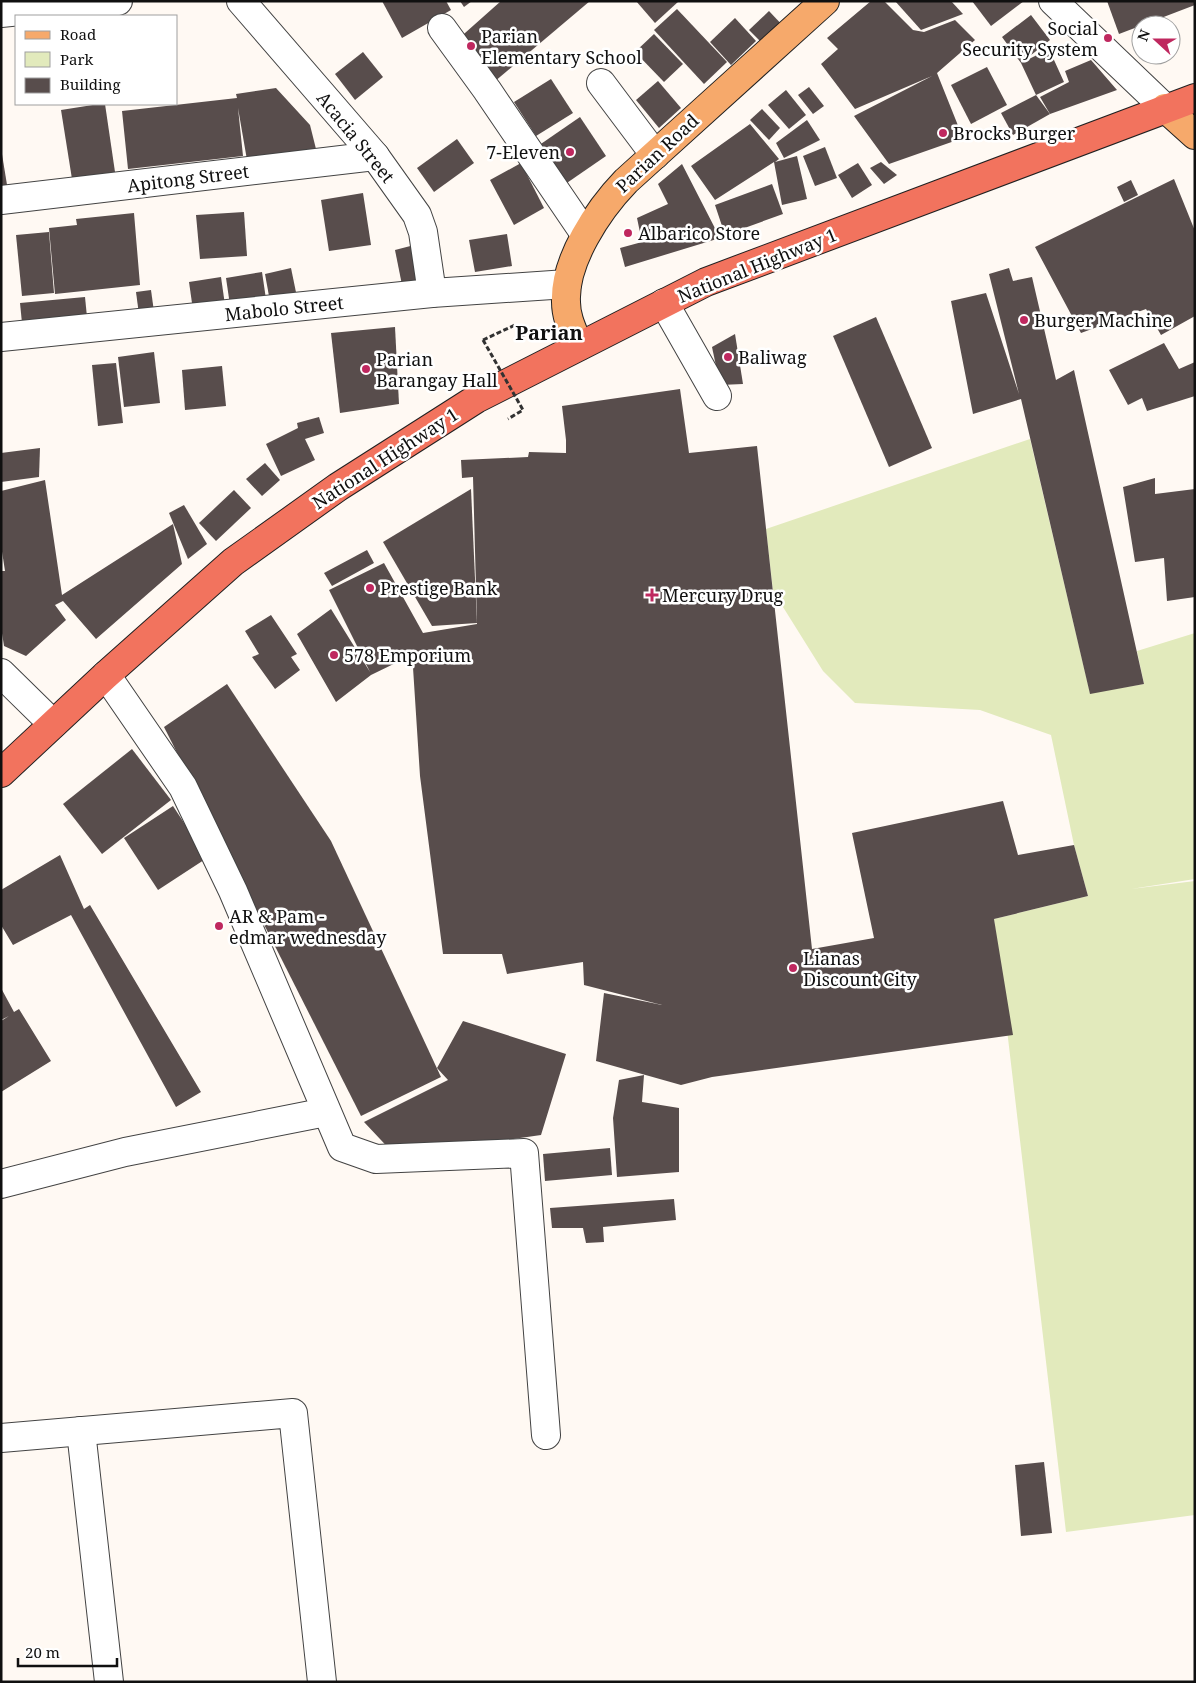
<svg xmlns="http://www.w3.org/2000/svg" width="1196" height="1683" font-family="'Noto Serif',serif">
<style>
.green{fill:#e2eabc}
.building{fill:#584d4c}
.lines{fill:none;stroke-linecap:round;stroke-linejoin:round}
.minor-casing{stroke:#434343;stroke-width:30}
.major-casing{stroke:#212121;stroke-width:30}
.highway-casing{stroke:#212121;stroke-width:30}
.path{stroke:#323232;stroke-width:3;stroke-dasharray:5 2.5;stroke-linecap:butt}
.minor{stroke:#fff;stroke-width:28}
.major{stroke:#f6a96b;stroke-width:28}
.highway{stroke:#f2735e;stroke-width:28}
.path-bridge{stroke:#323232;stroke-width:3;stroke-dasharray:5 2.5;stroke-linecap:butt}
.poi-dot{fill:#bf285f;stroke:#fff;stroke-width:2}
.labels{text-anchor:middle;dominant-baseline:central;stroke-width:5;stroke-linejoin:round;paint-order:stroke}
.poi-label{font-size:18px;fill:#101010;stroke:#fff;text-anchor:start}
.street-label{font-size:18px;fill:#101010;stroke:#fff}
.quarter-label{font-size:20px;font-weight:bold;fill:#101010;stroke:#fff}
</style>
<rect width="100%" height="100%" fill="#fff9f3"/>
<polygon class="green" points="1030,439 1090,693 1144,684 1137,651 1195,633 1195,879 1131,889 1195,881 1195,1515 1066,1532 994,919 1088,896 1074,845 1051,735 980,710 855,703 823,671 773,591 766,529"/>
<g class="building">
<polygon points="382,1 446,1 451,10 402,38"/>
<polygon points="460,1 472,1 464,7"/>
<polygon points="501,1 590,1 494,82 456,41"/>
<polygon points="636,1 679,1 655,23"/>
<polygon points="871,1 884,1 913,30 924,32 955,20 975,40 937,73 963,138 889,164 854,116 932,76 855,109 821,64 838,49 827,38"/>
<polygon points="895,1 951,1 963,14 921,30"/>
<polygon points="972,1 1024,1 991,26"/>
<polygon points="1107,1 1195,1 1195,5 1119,34"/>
<polygon points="677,9 727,62 704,84 654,30"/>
<polygon points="769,11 785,28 766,47 749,30"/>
<polygon points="1031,15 1050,40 1021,63 1049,49 1064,82 1036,95 1021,63 1002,37"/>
<polygon points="735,18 756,41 731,65 710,42"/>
<polygon points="654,34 683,64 664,82 635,52"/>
<polygon points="363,52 383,77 355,100 335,74"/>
<polygon points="1091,60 1117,90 1050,114 1040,97 1069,82 1065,71"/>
<polygon points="987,67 1007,105 971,124 951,85"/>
<polygon points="551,79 573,113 536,136 514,102"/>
<polygon points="658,81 681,108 659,128 636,100"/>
<polygon points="809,87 824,106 813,114 798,95"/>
<polygon points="276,88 310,125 317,153 247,160 238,108 243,156 128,169 122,111 237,98 236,94"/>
<polygon points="786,90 806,115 789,129 768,105"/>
<polygon points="1036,95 1050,114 1013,135 1001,113"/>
<polygon points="99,104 105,104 115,172 72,179 61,110"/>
<polygon points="762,109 780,128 769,140 750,120"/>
<polygon points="580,117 606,156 561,187 535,148"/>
<polygon points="807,120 820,140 784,158 776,143"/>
<polygon points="750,124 779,159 775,162 797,156 807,199 782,205 774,162 715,200 691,166"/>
<polygon points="457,139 474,163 434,192 417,168"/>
<polygon points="825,147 837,178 815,186 803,156"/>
<polygon points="1,148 8,191 1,192"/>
<polygon points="881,162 897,175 884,184 870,168"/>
<polygon points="521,163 544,208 514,225 490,180"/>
<polygon points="858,163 872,185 852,198 838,175"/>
<polygon points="682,164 720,238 625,267 620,248 642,242 637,218 668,204 658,184"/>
<polygon points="1174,179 1195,231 1195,316 1161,335 1146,309 1081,333 1035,247"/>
<polygon points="1131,180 1138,195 1124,202 1117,187"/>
<polygon points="772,184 783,214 725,235 715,205"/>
<polygon points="363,193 371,245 329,251 321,200"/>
<polygon points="244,212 247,256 200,259 196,215"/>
<polygon points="134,213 140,285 55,294 49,228 77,225 76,219"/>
<polygon points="49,232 54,293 22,296 16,235"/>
<polygon points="507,234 512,266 475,272 469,240"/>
<polygon points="422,243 425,281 402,285 395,250"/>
<polygon points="291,268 298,302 271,307 265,274"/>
<polygon points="1009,268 1013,281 1032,277 1056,380 1074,370 1144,684 1090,694 1021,399 973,414 951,301 986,293 1019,394 989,274"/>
<polygon points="262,272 267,306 231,312 226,278"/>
<polygon points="221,277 226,312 194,317 189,282"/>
<polygon points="151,290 155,319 140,322 136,292"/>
<polygon points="85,297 88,327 23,333 20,303"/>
<polygon points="876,317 932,448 889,467 833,336"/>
<polygon points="395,327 399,404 340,413 331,333"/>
<polygon points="735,334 743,384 720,385 712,347"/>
<polygon points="1164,343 1179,369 1195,362 1195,396 1147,411 1142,398 1128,405 1109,370"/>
<polygon points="154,352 160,403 124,407 118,357"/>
<polygon points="116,363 123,423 98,426 92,365"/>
<polygon points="222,366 226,406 185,410 182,370"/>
<polygon points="680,389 689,453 757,446 812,949 874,938 852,833 1003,801 1018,855 1074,845 1088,896 994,919 1013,1035 712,1077 681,1085 596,1061 604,993 662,1005 584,985 583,962 507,974 502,954 443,954 420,776 412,652 408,657 371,675 336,702 297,634 331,609 370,672 329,590 384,563 423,633 477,624 473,477 462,478 461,460 528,457 529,452 566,453 566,440 562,406"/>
<polygon points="319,417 324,433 305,439 315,460 281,476 266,444 298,428 297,423"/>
<polygon points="40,448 39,477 1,482 1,453"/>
<polygon points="265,463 280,480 262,496 246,479"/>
<polygon points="1155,478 1155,494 1195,489 1195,597 1167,601 1164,558 1135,562 1123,487"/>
<polygon points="45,480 62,595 173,524 182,564 96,639 63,601 55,605 66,620 26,656 4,646 1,627 1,571 5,571 1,545 1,491"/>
<polygon points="471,489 477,623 432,626 383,542"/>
<polygon points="234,490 251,508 216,541 199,523"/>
<polygon points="184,505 207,544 188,559 169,513"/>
<polygon points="367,550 374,563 332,586 324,573"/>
<polygon points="271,615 297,654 291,657 300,670 275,689 252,657 259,654 245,631"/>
<polygon points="227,684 331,841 441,1077 361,1116 164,727"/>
<polygon points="132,749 171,800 102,854 63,804"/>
<polygon points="173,806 207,858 158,890 124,838"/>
<polygon points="60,855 84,909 90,905 201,1092 176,1107 71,915 13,945 1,925 1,890"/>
<polygon points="1,988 14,1012 19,1009 51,1061 1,1092 1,1021 9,1016 1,1020"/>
<polygon points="463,1021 566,1054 541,1135 396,1156 364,1122 448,1080 437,1068"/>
<polygon points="644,1075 642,1102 679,1108 679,1172 617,1177 613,1118 619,1080"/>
<polygon points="610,1148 612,1175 545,1181 543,1154"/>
<polygon points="674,1199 676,1220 603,1227 604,1242 586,1243 583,1228 552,1228 550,1208"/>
<polygon points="1044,1462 1052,1533 1021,1536 1015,1465"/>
</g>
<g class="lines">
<g class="minor-casing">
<g id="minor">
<polyline points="241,1 375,156 417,215 423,232 432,293"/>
<polyline points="1053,1 1165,108"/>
<polyline points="1,13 118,1"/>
<polyline points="442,28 487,90 585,234"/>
<polyline points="601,83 655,155"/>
<polyline points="1,200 375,156"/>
<polyline points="664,303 717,396"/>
<polyline points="1,337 432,293 567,284"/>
<polyline points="1,673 53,724"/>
<polyline points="106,675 183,787 233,891 342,1147 376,1159 524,1153 546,1435"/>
<polyline points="1,1184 125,1152 326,1112"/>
<polyline points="81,1431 109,1682"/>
<polyline points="1,1438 293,1413 322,1682"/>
</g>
</g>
<g class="major-casing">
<g id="major">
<polyline points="1165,108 1195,135"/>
<path d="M579,346C573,331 566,318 566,302C564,261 598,210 626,181L825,1"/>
</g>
</g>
<g class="highway-casing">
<polyline id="highway" points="1,773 106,675 233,562 338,487 476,399 706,282 1195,98"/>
</g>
<polyline class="path" points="483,340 515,325 524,337 520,339"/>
<use href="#minor" class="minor"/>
<use href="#major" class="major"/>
<use href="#highway" class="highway"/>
<polyline class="path-bridge" points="483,340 523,410 508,419"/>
</g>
<g class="poi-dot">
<circle cx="1108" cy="38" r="5"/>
<circle cx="471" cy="46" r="5"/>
<circle cx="943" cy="133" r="5"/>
<circle cx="570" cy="152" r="5"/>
<circle cx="628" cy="233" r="5"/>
<circle cx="1024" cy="320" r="5"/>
<circle cx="728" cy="357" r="5"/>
<circle cx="366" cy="369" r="5"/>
<circle cx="370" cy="588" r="5"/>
<path d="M649.5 587.5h5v5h5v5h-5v5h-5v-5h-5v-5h5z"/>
<circle cx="334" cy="655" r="5"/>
<circle cx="219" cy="926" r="5"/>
<circle cx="793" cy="968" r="5"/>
</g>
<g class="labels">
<g class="poi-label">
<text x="1098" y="28" text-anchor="end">Social<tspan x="1098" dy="21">Security System</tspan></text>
<text x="481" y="36">Parian<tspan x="481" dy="21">Elementary School</tspan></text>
<text x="953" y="133">Brocks Burger</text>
<text x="560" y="152" text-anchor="end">7-Eleven</text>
<text x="638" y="233">Albarico Store</text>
<text x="1034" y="320">Burger Machine</text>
<text x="738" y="357">Baliwag</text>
<text x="376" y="359">Parian<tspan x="376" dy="21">Barangay Hall</tspan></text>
<text x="380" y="588">Prestige Bank</text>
<text x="662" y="595">Mercury Drug</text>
<text x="344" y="655">578 Emporium</text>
<text x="229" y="916">AR &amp; Pam -<tspan x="229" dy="21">edmar wednesday</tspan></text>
<text x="803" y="958">Lianas<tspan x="803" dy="21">Discount City</tspan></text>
</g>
<g class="street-label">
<text transform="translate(356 137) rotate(51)">Acacia Street</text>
<text transform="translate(657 153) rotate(-43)">Parian Road</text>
<text transform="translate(188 178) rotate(-7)">Apitong Street</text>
<text transform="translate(757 265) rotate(-22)">National Highway 1</text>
<text transform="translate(284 308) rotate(-6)">Mabolo Street</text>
<text transform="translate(385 458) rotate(-33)">National Highway 1</text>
</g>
<g class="quarter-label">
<text x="549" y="332">Parian</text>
</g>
</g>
<rect width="1196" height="1683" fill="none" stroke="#101010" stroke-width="5"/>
<rect x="15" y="15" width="162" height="90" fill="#ffffff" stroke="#9f9f9f"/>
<rect x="25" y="31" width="25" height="8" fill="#f6a96b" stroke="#9f9f9f"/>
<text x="60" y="40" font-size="15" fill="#101010">Road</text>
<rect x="25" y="52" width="25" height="15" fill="#e2eabc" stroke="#9f9f9f"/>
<text x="60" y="65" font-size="15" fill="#101010">Park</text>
<rect x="25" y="78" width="25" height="15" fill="#584d4c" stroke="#9f9f9f"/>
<text x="60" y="90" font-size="15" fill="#101010">Building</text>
<g transform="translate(1156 40) rotate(291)"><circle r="24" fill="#ffffff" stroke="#9f9f9f"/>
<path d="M0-4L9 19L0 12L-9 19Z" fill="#bf285f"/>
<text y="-8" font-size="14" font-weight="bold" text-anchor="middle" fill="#101010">N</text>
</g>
<path d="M18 1658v8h99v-8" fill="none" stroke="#101010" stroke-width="2.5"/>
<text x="25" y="1658" font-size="15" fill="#101010" stroke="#ffffff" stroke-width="4" paint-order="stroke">20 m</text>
</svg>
